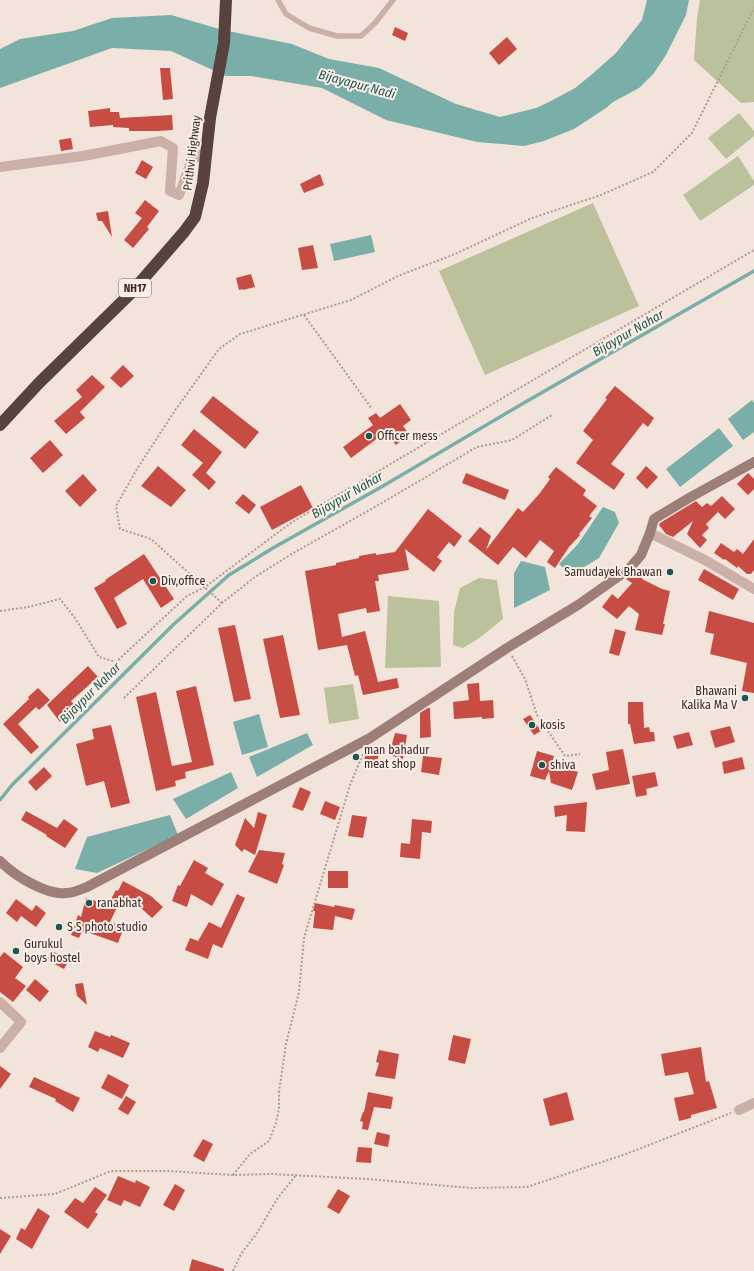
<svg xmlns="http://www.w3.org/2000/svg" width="754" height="1271" font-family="'Fira Sans Condensed',sans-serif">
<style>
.green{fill:#bbc19b}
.water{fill:#79afa8}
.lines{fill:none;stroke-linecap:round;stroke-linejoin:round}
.stream{stroke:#79afa8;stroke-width:3.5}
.building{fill:#c74c43}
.path{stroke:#b69a91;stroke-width:2;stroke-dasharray:2 2;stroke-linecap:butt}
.lane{stroke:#cab0a6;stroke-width:5.5}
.street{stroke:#cab0a6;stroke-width:10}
.secondary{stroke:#9e7f78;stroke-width:10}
.highway{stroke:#57423e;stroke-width:12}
.poi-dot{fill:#1c5852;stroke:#faeee7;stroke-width:1.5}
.labels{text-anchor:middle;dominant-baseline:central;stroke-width:4;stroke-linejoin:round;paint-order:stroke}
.shield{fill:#faeee7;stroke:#716461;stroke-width:1}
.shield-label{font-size:11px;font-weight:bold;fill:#362927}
.street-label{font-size:12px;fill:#362927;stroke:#faeee7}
.poi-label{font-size:12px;fill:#362927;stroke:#faeee7;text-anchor:start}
.water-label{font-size:13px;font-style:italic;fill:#1c5852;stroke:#faeee7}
</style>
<rect width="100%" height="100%" fill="#f2e3db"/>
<g class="green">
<polygon points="700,0 754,0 754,102 741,103 694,60 697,18"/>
<polygon points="739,113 754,131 754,136 726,159 708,138"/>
<polygon points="738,156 754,181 754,185 700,221 683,195"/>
<polygon points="593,203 639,306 485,375 439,271"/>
<polygon points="479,578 497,580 503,619 478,639 463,648 453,645 454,612 460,588"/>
<polygon points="388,596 439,601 441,667 385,668"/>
<polygon points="353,684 359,719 329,724 324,688"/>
</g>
<g class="water">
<polygon points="647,0 689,0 686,15 666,55 654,73 639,88 613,102 606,108 574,129 544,141 524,146 477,142 386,120 322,88 251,76 226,76 171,51 112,48 0,88 0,49 20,39 73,31 112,18 171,15 223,30 292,44 329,59 379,68 456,104 500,117 536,108 549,102 575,88 590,76 616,53 642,20"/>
<polygon points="371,235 375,252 334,261 330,244"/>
<polygon points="752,400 754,403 754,432 743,440 728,419"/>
<polygon points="719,428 733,446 680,487 666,469"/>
<polygon points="603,507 615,512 619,523 599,558 571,575 559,564 578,544"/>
<polygon points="521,561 545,567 550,590 514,608 514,573"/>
<polygon points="259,714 268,747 242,755 233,722"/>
<polygon points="307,733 313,745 257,777 249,757"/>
<polygon points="231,772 238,788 186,819 173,799"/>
<polygon points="170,815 178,835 97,873 75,869 87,837"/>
</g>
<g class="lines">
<polyline class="stream" points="0,800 12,785 174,624 229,575 273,548 383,486 522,404 754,271"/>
</g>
<g class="building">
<polygon points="395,27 408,33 405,41 392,35"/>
<polygon points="507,37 517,49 499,65 489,53"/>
<polygon points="160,68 170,68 173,99 163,100"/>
<polygon points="110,108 110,112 119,112 120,118 172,115 173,130 157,131 129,131 129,128 113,127 113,125 90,127 88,111"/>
<polygon points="71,138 73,149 61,151 59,140"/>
<polygon points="142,160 153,167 146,179 135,173"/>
<polygon points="320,174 324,185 304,193 300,184"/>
<polygon points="145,200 159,211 147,227 149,229 133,248 124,240 142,218 135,213"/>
<polygon points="108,211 112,237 102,221 98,221 96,213"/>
<polygon points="313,245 318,268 302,270 298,248"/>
<polygon points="251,274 255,287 243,290 243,289 239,290 236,278"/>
<polygon points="123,365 134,376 121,388 110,378"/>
<polygon points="92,375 105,387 80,412 85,418 66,434 54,421 82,397 76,390"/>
<polygon points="615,386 654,418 648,427 643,423 611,464 625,474 614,490 576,463 593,440 583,431 607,399 605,398"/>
<polygon points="213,396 259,432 245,449 200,412"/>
<polygon points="400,404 411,420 403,426 409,434 396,445 386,432 351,458 343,447 373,425 368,418 376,413 380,418"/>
<polygon points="194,429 222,452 206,473 216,482 209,490 192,475 203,463 181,445"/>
<polygon points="50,440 63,455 43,473 30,458"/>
<polygon points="158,466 186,490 171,507 141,486"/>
<polygon points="646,466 658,477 647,489 636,478"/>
<polygon points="556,467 586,490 583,495 597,506 589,516 592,518 579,534 580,535 569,547 555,568 547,562 554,551 540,540 526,558 513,547 498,565 468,541 480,527 491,536 486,550 518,508 523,512 540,493 550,479 548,477"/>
<polygon points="466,473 509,490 505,500 462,483"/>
<polygon points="748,473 754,479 754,489 748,495 737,484"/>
<polygon points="83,474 97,490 80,507 65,491"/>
<polygon points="301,485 313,508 272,530 260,507"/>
<polygon points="243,494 256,505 249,514 235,503"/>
<polygon points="722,496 735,509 725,519 718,512 706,524 709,528 702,535 707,540 700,548 687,534 693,521 673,537 666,534 659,525 660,523 696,501 702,507 707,503 711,506"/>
<polygon points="428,509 462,536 454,547 449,542 437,557 442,561 434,572 405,549 409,570 378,575 379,581 375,581 380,611 367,613 366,608 338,614 342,637 365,631 378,682 397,678 399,688 363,695 358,675 355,676 347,645 318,650 305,571 336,565 336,563 359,558 359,556 376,553 376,555 395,552"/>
<polygon points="754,539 754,570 751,574 747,574 738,566 737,568 725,559 724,560 714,553 721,543 734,552 737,549 743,554"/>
<polygon points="144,554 174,599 161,608 143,579 114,598 127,624 117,629 94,588 106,581 105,580"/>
<polygon points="704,569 739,589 733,600 698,580"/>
<polygon points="635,572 643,577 642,579 662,589 670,591 663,624 665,624 662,635 635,630 639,614 629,606 617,619 602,607 612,594 618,599 632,583 626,579 633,575"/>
<polygon points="709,611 754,623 754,693 742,691 747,663 710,654 714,634 705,632"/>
<polygon points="235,625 251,699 234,702 218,628"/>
<polygon points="615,629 626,632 619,656 609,653"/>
<polygon points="283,635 300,715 280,718 263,639"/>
<polygon points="88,666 98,677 71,701 76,707 60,722 47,705"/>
<polygon points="479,683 480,701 493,700 494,718 482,719 482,717 454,719 453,702 469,700 467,684"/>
<polygon points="196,686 214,765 185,772 186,778 175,781 176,786 156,791 136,697 156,692 172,766 192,762 176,691"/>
<polygon points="38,688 50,700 39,710 36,707 18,724 39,747 31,754 3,724 29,699 28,697"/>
<polygon points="628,702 643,702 644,728 649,727 650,732 654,732 655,741 634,744 630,724 628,724"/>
<polygon points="428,708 430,708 431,737 420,738 420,713"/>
<polygon points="530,715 541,731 534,735 523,719"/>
<polygon points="111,725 130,803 111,808 104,781 86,786 76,744 94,739 92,729"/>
<polygon points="730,726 735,742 715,748 710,731"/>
<polygon points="689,732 693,745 677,749 673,736"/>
<polygon points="395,733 407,735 403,759 389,755"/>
<polygon points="368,746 381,749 375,767 363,764"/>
<polygon points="623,749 630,784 596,790 592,774 609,770 606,752"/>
<polygon points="537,751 554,756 552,763 578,772 572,790 551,783 549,771 545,780 530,776"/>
<polygon points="423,756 442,758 439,775 421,772"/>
<polygon points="742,757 745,769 724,774 722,762"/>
<polygon points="44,767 52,776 36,791 28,782"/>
<polygon points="655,772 658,786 646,789 647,795 636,797 632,776"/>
<polygon points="300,787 311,792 303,811 292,807"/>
<polygon points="325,801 340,807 335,820 320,814"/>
<polygon points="587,802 585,832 566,831 567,815 555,817 554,806"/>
<polygon points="26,811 57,828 64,819 78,829 65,848 46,836 47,835 21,820"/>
<polygon points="258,812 267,815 255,855 244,849 242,852 235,845 245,818 254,828"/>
<polygon points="352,815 367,817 363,838 348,836"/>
<polygon points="412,819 432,821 431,833 422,832 420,859 400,857 401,843 410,844"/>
<polygon points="259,850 285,853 282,864 284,865 277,884 248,872"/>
<polygon points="194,860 208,868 205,873 224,884 212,906 191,894 187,907 172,901 178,885 180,886"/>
<rect x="328" y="871" width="20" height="17"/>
<polygon points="123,881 151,896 163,907 152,918 133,901 129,909 119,903 110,922 124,927 118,943 87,932 86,933 82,931 79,938 71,935 78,915 81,917 86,898 99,902 100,899 109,903 116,890 118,891"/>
<polygon points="237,894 245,898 222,948 213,944 208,959 185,950 190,938 198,941 209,922 221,928"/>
<polygon points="16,899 32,911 36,905 46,913 36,927 21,916 17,922 6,913"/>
<polygon points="315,903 334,907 335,905 355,909 352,920 335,916 333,930 313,928 315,911 313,911"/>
<polygon points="52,951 69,960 64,969 47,960"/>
<polygon points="4,952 23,967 15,978 26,986 13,1002 0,992 0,957"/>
<polygon points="35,979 49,991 40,1002 26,990"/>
<polygon points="83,983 87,1005 77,996 75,984"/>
<polygon points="95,1031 110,1037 111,1035 130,1043 123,1058 100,1048 98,1052 88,1047"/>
<polygon points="453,1035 471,1039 465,1064 448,1060"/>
<polygon points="701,1047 706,1082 709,1081 717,1108 691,1115 691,1118 679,1121 674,1098 694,1094 688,1072 665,1076 661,1054"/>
<polygon points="379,1050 399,1054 395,1079 375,1076 379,1063 376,1062"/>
<polygon points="0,1066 11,1074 0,1089"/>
<polygon points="108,1074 129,1085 122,1099 101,1088"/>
<polygon points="34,1077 80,1098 73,1112 55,1101 56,1099 29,1087"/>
<polygon points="368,1092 393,1097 391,1109 374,1107 368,1130 362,1129 363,1122 360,1121 363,1112 364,1112"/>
<polygon points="567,1092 574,1120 550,1126 543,1099"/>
<polygon points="126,1096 136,1102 128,1115 118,1109"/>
<polygon points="377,1132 390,1135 388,1147 374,1144"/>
<polygon points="203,1139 213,1144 204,1162 193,1156"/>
<polygon points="358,1147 372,1148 371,1163 356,1162"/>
<polygon points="118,1176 135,1183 136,1180 150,1187 140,1207 124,1200 121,1206 107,1200"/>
<polygon points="175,1184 185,1190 174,1211 163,1205"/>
<polygon points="95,1187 107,1195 95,1212 98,1214 88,1229 64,1212 75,1198 83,1203"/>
<polygon points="338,1189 350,1196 339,1214 327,1207"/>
<polygon points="38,1208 50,1216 32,1249 16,1239 21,1228 25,1230"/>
<polygon points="0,1229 11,1236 0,1254"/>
<polygon points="192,1259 224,1269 224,1271 189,1271"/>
</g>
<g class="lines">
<g class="path">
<polyline points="304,315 372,409"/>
<polyline points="222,603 151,539 120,529 116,506 137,469 176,409 219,349 240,334 351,300 398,276 455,254 532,218 601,195 653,172 692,133 754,8"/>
<polyline points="0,611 28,607 60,599 75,618 99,657 116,662 187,596 205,587 292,522 754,250"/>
<polyline points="512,656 525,679 537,715 565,756 580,754"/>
<polyline points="124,698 222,603 255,577 290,555 380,504 477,447 512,440 552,415"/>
<polyline points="233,1175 250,1154 269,1141 276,1123 279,1108 279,1092 286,1044 299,992 304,938 350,785 363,754"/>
<polyline points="0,1198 55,1194 111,1171 168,1171 233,1175 272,1174 367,1179 471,1188 527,1187 626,1154 731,1113"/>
<polyline points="233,1271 241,1254 257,1233 277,1199 296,1175"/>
</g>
<polyline class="lane" points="278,0 286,14 309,28 337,36 361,36 375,23 393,0"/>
<g class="street">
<polyline points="0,167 83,156 161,141 173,148 170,191 179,195 192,160 207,151"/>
<polyline points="650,533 705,560 754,589"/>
<polyline points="0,1002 21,1022 0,1048"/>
<polyline points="739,1110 754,1103"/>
</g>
<path class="secondary" d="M0,861C14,875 45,895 66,893C73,893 81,889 87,887L370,738L507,648L578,605L629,569L641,555L650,533L654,519L689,498L754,462"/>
<polyline class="highway" points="0,425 39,383 130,294 184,232 195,217 203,183 210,118 224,43 226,0"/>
</g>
<g class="poi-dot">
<circle cx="369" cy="436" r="4"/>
<circle cx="670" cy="572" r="4"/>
<circle cx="153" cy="581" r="4"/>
<circle cx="745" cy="698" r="4"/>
<circle cx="532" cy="725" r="4"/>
<circle cx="356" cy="757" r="4"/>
<circle cx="542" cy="765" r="4"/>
<circle cx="89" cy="903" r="4"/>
<circle cx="59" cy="927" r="4"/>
<circle cx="16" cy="951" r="4"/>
</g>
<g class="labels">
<rect class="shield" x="119" y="279" width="32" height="18" rx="3"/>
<g class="shield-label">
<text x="135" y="288">NH17</text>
</g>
<g class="street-label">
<text transform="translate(192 153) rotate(-83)">Prithvi Highway</text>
</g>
<g class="poi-label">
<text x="377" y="436">Officer mess</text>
<text x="662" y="572" text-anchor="end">Samudayek Bhawan</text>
<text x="161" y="581">Div,office</text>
<text x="737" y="691" text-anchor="end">Bhawani<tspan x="737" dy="14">Kalika Ma V</tspan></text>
<text x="540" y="725">kosis</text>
<text x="364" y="750">man bahadur<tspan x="364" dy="14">meat shop</tspan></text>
<text x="550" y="765">shiva</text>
<text x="97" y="903">ranabhat</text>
<text x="67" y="927">S S photo studio</text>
<text x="24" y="944">Gurukul<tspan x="24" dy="14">boys hostel</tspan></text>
</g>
<g class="water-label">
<text transform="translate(357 84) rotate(15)">Bijayapur Nadi</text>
<text transform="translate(628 333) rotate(-30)">Bijaypur Nahar</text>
<text transform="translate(347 495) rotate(-30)">Bijaypur Nahar</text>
<text transform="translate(90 693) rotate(-45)">Bijaypur Nahar</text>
</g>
</g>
</svg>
